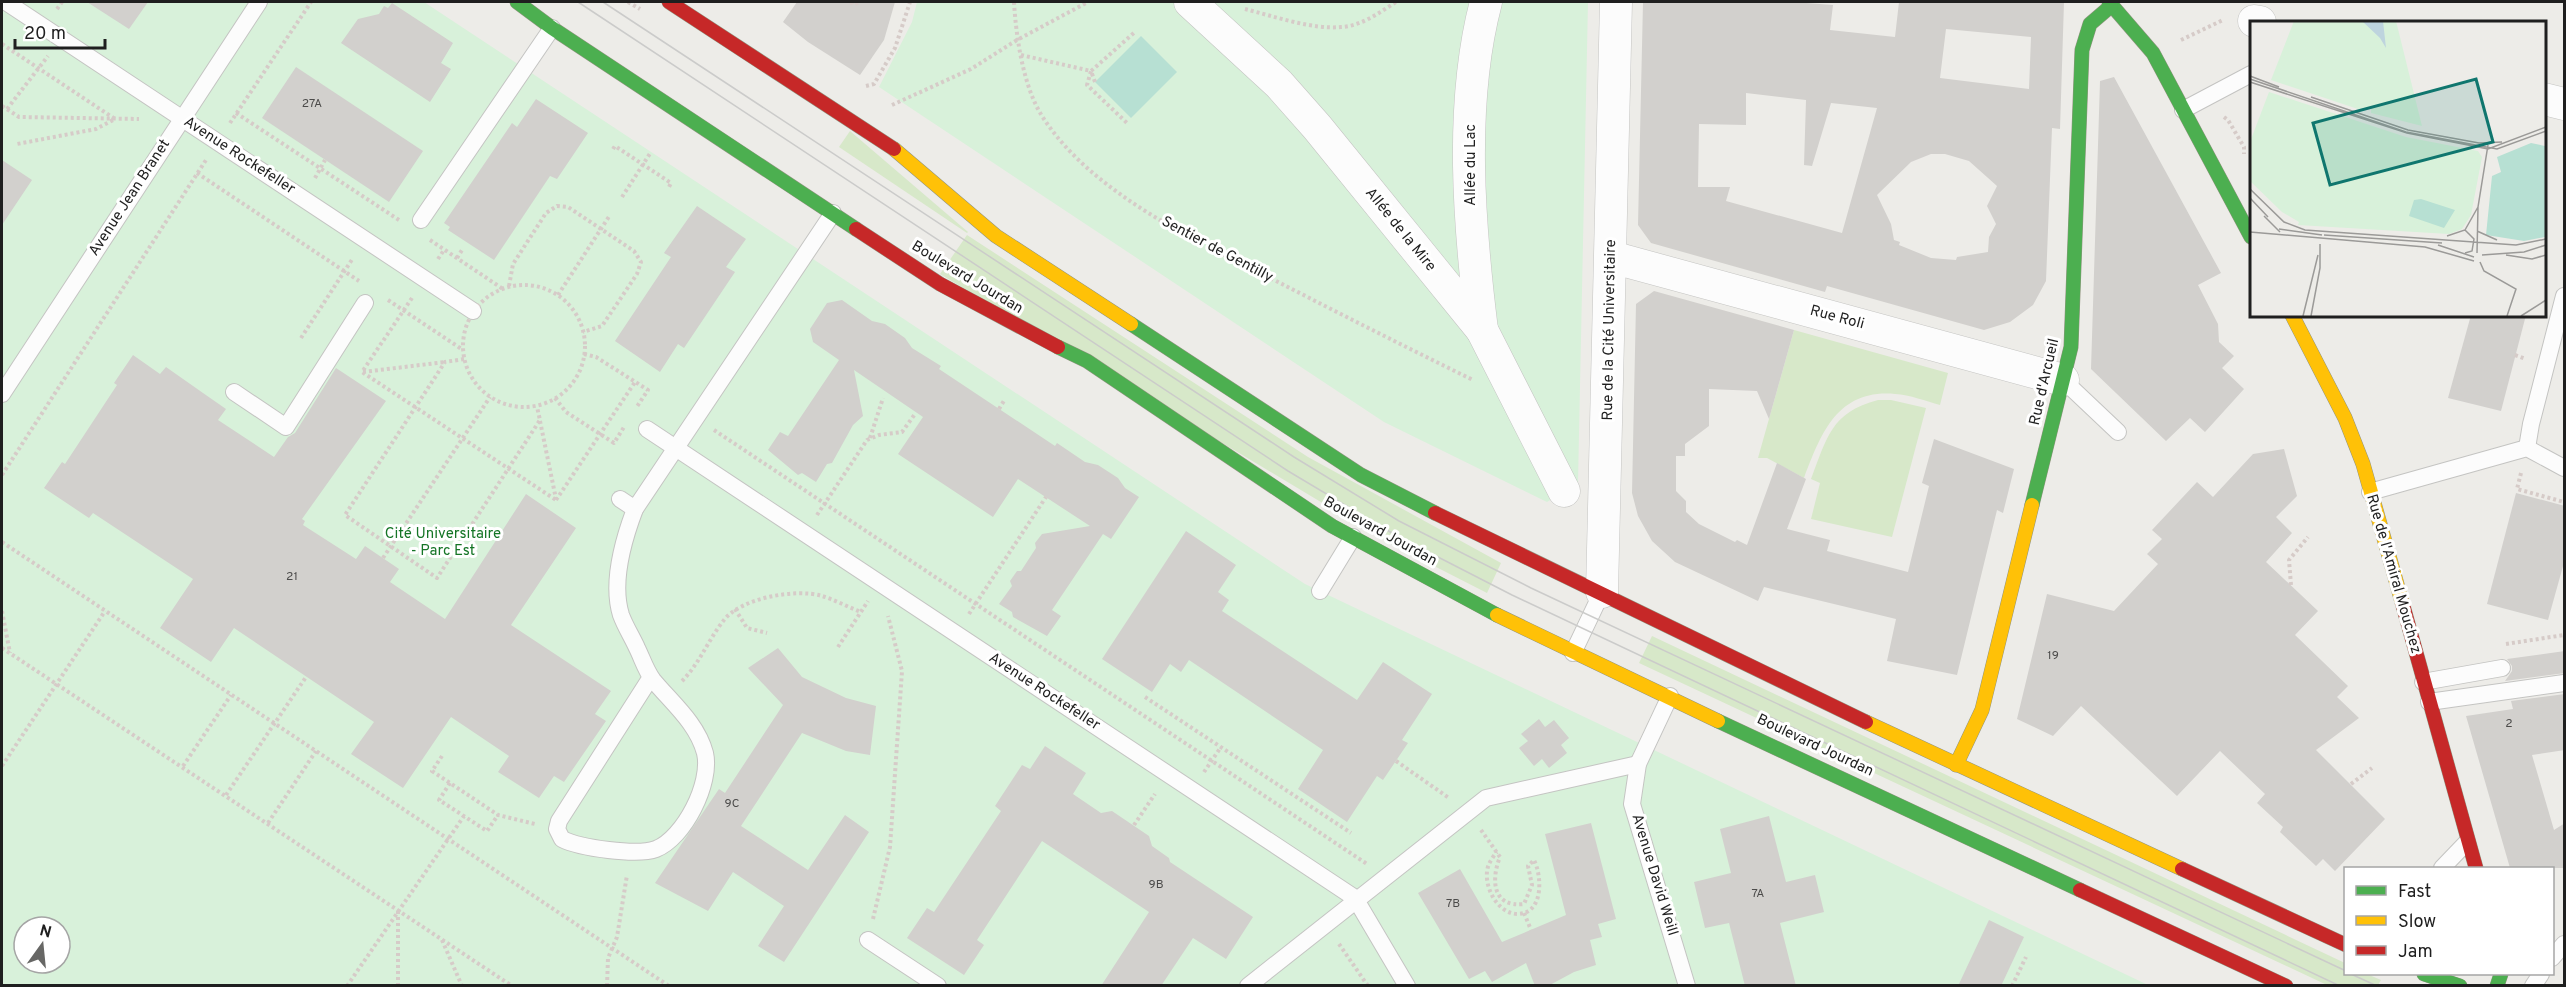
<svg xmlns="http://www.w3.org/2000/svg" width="2566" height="987" font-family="Overpass,sans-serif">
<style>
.grass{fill:#d7e8c9}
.park{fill:#d8f1da;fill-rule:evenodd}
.pitch{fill:#b7e0d3}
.building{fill:#d2d0cd;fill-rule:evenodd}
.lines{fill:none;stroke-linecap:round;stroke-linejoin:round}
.lane-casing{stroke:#c4c4c2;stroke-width:18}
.street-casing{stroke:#c4c4c2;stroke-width:33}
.fast-casing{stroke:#929581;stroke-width:15}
.slow-casing{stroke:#929581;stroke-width:15}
.jam-casing{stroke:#929581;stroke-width:15}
.path{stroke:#d6cbc8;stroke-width:4;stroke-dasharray:3 3;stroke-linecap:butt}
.lane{stroke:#fcfcfc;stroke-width:16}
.street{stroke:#fcfcfc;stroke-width:32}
.fast{stroke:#4caf50;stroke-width:14}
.slow{stroke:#ffc107;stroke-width:14}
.jam{stroke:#c62828;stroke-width:14}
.tram{stroke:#cbcbca;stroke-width:1.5}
.labels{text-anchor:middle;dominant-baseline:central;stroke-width:6;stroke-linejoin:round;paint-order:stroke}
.number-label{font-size:12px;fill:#4c4b4a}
.street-label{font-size:15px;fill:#1f1f1f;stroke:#fff}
.park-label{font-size:15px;fill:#157526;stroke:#fff}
.inset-road{fill:none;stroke:#9b9a98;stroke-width:1.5}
.view{fill:#0f766e;fill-opacity:0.15;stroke:#0f766e;stroke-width:3}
.inset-edge{fill:none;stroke:#1f1f1f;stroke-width:3}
</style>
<rect width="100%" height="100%" fill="#edece8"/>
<g class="grass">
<polygon points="850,131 968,232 967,233 839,147"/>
<polygon points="967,235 1308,457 1501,563 1487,593 1391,544 940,274"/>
<path d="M1794,330L1948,373L1940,405C1926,401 1910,395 1895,394C1837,389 1821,434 1804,478L1767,458H1758Z"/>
<path d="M1878,400H1891L1926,408L1892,537L1811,519L1820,483L1811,479C1827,438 1831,412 1878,400Z"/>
<polygon points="1652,636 2345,963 2346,974 2367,974 2381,980 2378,985 2327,985 1639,663"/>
</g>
<g class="park">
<path d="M2,2H424L1305,584L2148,985L2,986ZM24,927H60V963H24Z"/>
<polygon points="917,2 1588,2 1578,483 1547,502 1384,422 879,87 912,22"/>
</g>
<polygon class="pitch" points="1141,36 1177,72 1131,118 1095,82"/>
<g class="building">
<polygon points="87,2 148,2 129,29"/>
<polygon points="797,2 895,2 884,40 860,75 808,42 783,22"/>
<path d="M1643,2H1793L1833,5L1830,30L1895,37L1899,2H2064L2060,129L2052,128L2046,281L2033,305L2010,322L1984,330L1827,286L1825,292L1651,243L1638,225ZM1946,29L2031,37L2029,89L1940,78ZM1746,93L1806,100L1804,165L1812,166L1831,103L1877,108L1842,233L1726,201L1730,187H1698L1699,124L1746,125ZM1931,154H1945L1969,161L1997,186L1987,206L1996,224L1989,237L1988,252L1957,257L1956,260L1931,258L1899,245L1900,242L1894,240L1891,224L1877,195L1911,162Z"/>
<polygon points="392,3 453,43 441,63 451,69 430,102 341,43 358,19 379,14 384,6 388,8"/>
<polygon points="296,67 423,151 389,202 262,118"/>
<polygon points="2114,77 2221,273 2198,285 2218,324 2219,342 2234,356 2222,368 2244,389 2205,432 2190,418 2166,441 2091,369 2100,81"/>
<polygon points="536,99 588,133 557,179 550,176 494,260 448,230 450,227 444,223 512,123 517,127"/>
<polygon points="2,160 32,180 2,225"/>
<polygon points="697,206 746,239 726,267 735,272 684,348 678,344 660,372 615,341 671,257 664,253"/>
<polygon points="1654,291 1794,330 1769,419 1757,391 1709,389 1709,426 1685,444 1685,456 1676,456 1676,491 1686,501 1686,512 1699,524 1735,542 1737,540 1747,545 1777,463 1806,479 1787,529 1830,540 1827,551 1908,572 1929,486 1922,483 1934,439 2014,469 2003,513 1997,510 1957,675 1887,661 1896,619 1764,587 1758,601 1675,562 1652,541 1638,516 1632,493 1636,304"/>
<polygon points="842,300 872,321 885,324 905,338 912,348 941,366 939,369 1055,446 1057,443 1085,462 1098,465 1118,478 1125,488 1139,497 1111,539 1103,534 1052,610 1061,616 1047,636 1013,617 1012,612 999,604 1012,586 1010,581 1017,571 1021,571 1036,548 1035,543 1042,534 1090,526 1018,479 993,517 898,454 923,417 854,370 863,416 853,425 832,463 827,464 816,482 802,473 798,475 768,450 780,432 788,436 839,360 813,342 810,329 827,303"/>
<polygon points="2471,315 2526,315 2501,411 2448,398"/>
<polygon points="133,355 160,374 166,367 203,393 226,409 218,420 274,457 288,437 295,433 336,368 386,401 302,519 305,521 303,525 356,559 365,546 399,569 390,582 445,619 526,494 576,528 511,625 611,691 595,714 606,721 564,782 554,776 539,798 498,772 509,756 451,717 403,788 351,754 374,722 234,628 211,662 160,628 193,579 93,513 89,518 44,488 62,462 65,464 117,385 114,383"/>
<polygon points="2284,449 2297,496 2276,517 2292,533 2266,562 2318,611 2295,635 2348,686 2337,697 2359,718 2316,750 2385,819 2335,871 2323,859 2316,866 2280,832 2283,827 2257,803 2265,794 2220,751 2177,796 2081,706 2053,736 2017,719 2047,594 2114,611 2158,564 2147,554 2162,539 2152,530 2197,482 2213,497 2253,454"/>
<polygon points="2516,493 2565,506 2565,559 2548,620 2487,604"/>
<polygon points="1186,531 1236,565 1218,592 1229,600 1222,611 1357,700 1383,662 1432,694 1402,740 1408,743 1383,780 1377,776 1347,822 1298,789 1323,750 1189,660 1181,672 1170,664 1152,692 1102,659"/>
<polygon points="778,648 802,677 846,698 876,706 870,755 846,751 802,733 741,826 808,870 845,815 869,832 784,962 758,946 784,906 733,872 708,911 655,883 719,789 725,793 783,705 748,668"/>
<polygon points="2565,651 2565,673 2505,681 2512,671 2512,666 2507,659"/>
<polygon points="2565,694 2565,750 2532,755 2554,830 2565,823 2565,868 2510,868 2466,716 2513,709 2511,701"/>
<polygon points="1539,719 1545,727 1554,720 1569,738 1561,745 1567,753 1549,768 1542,759 1534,766 1519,748 1528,741 1521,734"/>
<polygon points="1045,746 1086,773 1073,794 1101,813 1112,811 1149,836 1152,846 1169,858 1170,862 1253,917 1226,959 1193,938 1161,986 1101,986 1149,912 1042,841 977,940 984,945 964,975 907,938 927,908 934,912 1001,811 995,806 1022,765 1030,769"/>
<polygon points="1769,816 1786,882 1815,875 1824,912 1780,923 1796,986 1745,986 1729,923 1705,928 1694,882 1731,873 1720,829"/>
<polygon points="1591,823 1616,919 1598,924 1602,937 1590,940 1596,965 1574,972 1548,986 1535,986 1526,963 1492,982 1485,971 1469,979 1418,893 1460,869 1502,942 1566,915 1545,834"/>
<polygon points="1989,920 2024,937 2001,986 1958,986"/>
</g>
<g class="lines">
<g class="lane-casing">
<g id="lane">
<polyline points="6,2 473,311"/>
<polyline points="2183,110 2251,74"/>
<polyline points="421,220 552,28"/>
<polyline points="2063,380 2118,432"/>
<polyline points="234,392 286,427 365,303"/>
<polyline points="2,394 259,2"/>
<polyline points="647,429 1355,898 1407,986"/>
<polyline points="2527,448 2531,424 2564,296"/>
<polyline points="2370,492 2527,448 2564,468"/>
<polyline points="620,499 635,509"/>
<polyline points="1320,591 1353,537"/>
<polyline points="1573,653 1602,592"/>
<path d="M651,677L559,821L557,829L562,839C580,848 637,856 656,849C684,838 712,783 705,753C697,723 672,703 653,680C646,671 642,658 637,648C632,637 625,626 621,615C611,583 624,538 635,509L833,213"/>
<polyline points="2423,682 2502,668"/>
<polyline points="1670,696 1638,764 1632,804 1687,986"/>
<polyline points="2429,702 2564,683"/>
<polyline points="2442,868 2467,842"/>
<polyline points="868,940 938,986"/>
<polyline points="2552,958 2564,944"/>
<polyline points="1248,986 1486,798 1638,764"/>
<polyline points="2533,986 2541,974"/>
</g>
</g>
<g class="street-casing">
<g id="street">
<polyline points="1190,2 1279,84 1317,127 1482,330 1564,491"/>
<polyline points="2254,21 2260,22"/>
<polyline points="2544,99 2564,104"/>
<polyline points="1611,257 2063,380"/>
<path d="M1482,330C1469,226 1459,104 1486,2"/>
<polyline points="1602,592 1616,2"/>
</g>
</g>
<g class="fast-casing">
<g id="fast">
<polyline points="517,2 552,28 856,229"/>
<polyline points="2109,2 2153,53 2251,237"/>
<polyline points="1131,324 1361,475 1435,513"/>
<polyline points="1058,347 1087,361 1332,526 1497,615"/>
<polyline points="2032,505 2071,347 2082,50 2090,24 2111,6"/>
<polyline points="1718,721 2080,890"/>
<polyline points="2424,974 2460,986"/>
<polyline points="2497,986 2501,974"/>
</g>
</g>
<g class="slow-casing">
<g id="slow">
<polyline points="894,149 996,236 1131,324"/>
<polyline points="2292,315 2345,418 2363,464 2402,602"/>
<polyline points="1497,615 1718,721"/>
<polyline points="1866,722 2182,869"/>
<polyline points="1956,765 1982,710 2032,505"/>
</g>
</g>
<g class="jam-casing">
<g id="jam">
<polyline points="669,2 894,149"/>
<polyline points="856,229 940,284 1058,347"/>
<polyline points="1435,513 1866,722"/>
<polyline points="2402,602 2476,868"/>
<polyline points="2182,869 2346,945"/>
<polyline points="2080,890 2286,986"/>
</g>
</g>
<g class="path">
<polyline points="628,2 640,9"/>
<polyline points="851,2 853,5 860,2"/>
<path d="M1014,2C1016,36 1023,86 1042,116C1093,196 1203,244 1286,286C1348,318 1410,349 1473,380"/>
<polyline points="57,9 62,2"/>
<path d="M1245,9C1273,16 1313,30 1341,27C1362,26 1380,12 1396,2"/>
<polyline points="2181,40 2223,20"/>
<polyline points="2,44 115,119 96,129 17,144"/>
<polyline points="1021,55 1091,71 1136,31"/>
<polyline points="1095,82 1091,71 1087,85 1127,123"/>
<polyline points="866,86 874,84 895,48 910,2"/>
<polyline points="892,105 971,69 1017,40 1088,2"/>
<polyline points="2,106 19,117 139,119"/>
<polyline points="7,109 48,56"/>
<polyline points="236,113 399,220"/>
<polyline points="2224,117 2228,120 2244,147 2244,154"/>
<polyline points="230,123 311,2"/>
<polyline points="613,149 615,146 671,183 669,187"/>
<polyline points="197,173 359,281"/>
<polyline points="315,178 325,160"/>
<polyline points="622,197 651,152"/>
<polyline points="430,240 503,289"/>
<polyline points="457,258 462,250"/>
<polyline points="438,259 444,250"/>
<circle cx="524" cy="346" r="61"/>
<polyline points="509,286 513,264 546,213 557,206 568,207 634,251 641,262 637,274 602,326 583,332"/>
<polyline points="558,295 610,215"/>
<polyline points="412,298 362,372 556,500"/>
<polyline points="388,300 463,350"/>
<polyline points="301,338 353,258"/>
<polyline points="584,354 596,357 648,390 636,408"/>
<polyline points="2515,355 2526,359"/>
<polyline points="464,359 445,362 345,515 437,578 540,420 537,407"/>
<polyline points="363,372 445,362"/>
<polyline points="555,398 566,412 614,443 624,427"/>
<polyline points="999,409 1005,399"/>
<polyline points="540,421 556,499"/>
<polyline points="714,430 1367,864"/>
<polyline points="870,438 883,398"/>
<polyline points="2521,473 2517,489 2564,502"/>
<polyline points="2,475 206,160"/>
<polyline points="556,500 635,382"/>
<polyline points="817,515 867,440 879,435 902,432 915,414"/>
<polyline points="2,542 669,986"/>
<polyline points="383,558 490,397"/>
<polyline points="2291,585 2289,560 2308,537"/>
<polyline points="735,609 747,628 767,633"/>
<polyline points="2,611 10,653"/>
<polyline points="969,614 1046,497"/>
<polyline points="2506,644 2564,635"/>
<polyline points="838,647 868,601"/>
<polyline points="2,648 512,986"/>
<path d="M682,681C700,663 708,640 724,620C741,598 796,588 822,596C835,600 848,607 861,612"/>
<polyline points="1145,697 1351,833"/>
<polyline points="442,756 432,771 498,815 535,824"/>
<polyline points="1396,761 1449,798"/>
<polyline points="2,766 105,611"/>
<polyline points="183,766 231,695"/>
<polyline points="1204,772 1221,747"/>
<polyline points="450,783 439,800 487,831 498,815"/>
<polyline points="2351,784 2372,768"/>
<polyline points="226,795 306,677"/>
<polyline points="268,823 316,751"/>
<polyline points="1134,825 1155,794"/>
<path d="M1481,830L1500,857C1491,879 1492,908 1524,904L1532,885L1528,866L1534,860C1542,876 1544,913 1518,914C1496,914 1481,882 1489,864C1491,860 1494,855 1497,852"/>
<polyline points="1524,913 1531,930"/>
<polyline points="873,919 890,847 902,671 888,616"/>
<polyline points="442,940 462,986"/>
<polyline points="1339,944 1368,986"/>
<polyline points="347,986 464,816"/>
<polyline points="398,986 398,911"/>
<polyline points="607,986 608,958 617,937 627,875"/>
<polyline points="2012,986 2026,957"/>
</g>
<use href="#lane" class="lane"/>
<use href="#street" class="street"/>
<use href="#fast" class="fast"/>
<use href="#slow" class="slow"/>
<use href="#jam" class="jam"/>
<g class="tram">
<polyline points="578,2 1288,471 1397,536 1512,595 2340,986"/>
<polyline points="603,2 1294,457 1399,521 1531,588 2346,971"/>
<polyline points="2351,974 2377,986"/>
</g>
</g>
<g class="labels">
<g class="number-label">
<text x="312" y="104">27A</text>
<text x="292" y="577">21</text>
<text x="2053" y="656">19</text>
<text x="2509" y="724">2</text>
<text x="732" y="804">9C</text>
<text x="1156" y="885">9B</text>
<text x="1758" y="894">7A</text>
<text x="1453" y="904">7B</text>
</g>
<g class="street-label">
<text transform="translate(239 156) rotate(33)">Avenue Rockefeller</text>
<text transform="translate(1471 165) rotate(-90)">Allée du Lac</text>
<text transform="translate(130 198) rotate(-57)">Avenue Jean Branet</text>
<text transform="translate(1400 230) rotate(51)">Allée de la Mire</text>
<text transform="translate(1217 250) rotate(28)">Sentier de Gentilly</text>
<text transform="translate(967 278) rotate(31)">Boulevard Jourdan</text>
<text transform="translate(1837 318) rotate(15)">Rue Roli</text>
<text transform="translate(1610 330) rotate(-89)">Rue de la Cité Universitaire</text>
<text transform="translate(2045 382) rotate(-77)">Rue d'Arcueil</text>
<text transform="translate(1380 532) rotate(29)">Boulevard Jourdan</text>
<text transform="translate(2393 574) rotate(74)">Rue de l'Amiral Mouchez</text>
<text transform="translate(1044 692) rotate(33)">Avenue Rockefeller</text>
<text transform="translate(1815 746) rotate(25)">Boulevard Jourdan</text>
<text transform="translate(1654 875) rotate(73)">Avenue David Weill</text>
</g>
<g class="park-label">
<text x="443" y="534">Cité Universitaire<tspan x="443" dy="17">- Parc Est</tspan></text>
</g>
</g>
<g transform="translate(2250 21)">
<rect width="296" height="296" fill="#edece8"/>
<path d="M44,0H146L172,105L121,92V85L111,89L21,59ZM19,71L156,116L228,130L232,136L221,194L212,208L199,213L48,204L49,201L32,191L0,160V121Z" fill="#d8f1da"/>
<path d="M281,122L295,125V216L274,220L236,214L242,155L251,151L247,136ZM171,178L205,189L194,207L159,195L164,179Z" fill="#b7e0d3"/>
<path d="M112,0H133L136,27L130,17Z" fill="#bed4de"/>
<path class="inset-road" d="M0,55L29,66M0,58L156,111L247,128L296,110M0,61L157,112L238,128L296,106M61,76L158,109L229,122L252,121M0,168L34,201L55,209L266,224L296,218M0,177L18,196M14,195L30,211M29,208L72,214M227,210L247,219M0,211L175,226L224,240M74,214L192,222M197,215L215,209L228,186M188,224L224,236M215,232L222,230L224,218L215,209M227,232L228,186L238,124M232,234L274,231L296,224M256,234L282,238L296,234M230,241L234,250L266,268L257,295M53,295L68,234M61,295L70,247V223M271,295L296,279"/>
<path class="view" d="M226,58L243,121L80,164L63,102Z"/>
<rect width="296" height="296" class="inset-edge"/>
</g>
<rect width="2566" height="987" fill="none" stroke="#1f1f1f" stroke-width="6"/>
<rect x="2344" y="867" width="210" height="108" fill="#ffffff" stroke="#a5a5a5" stroke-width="1.5"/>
<rect x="2356" y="886" width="30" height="9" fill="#4caf50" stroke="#a5a5a5" stroke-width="1.5"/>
<text x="2398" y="897" font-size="18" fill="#1f1f1f">Fast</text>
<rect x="2356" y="916" width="30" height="9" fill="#ffc107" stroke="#a5a5a5" stroke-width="1.5"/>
<text x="2398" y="927" font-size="18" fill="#1f1f1f">Slow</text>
<rect x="2356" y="946" width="30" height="9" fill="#c62828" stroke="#a5a5a5" stroke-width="1.5"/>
<text x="2398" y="957" font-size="18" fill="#1f1f1f">Jam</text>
<g transform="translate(42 945) rotate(15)"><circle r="28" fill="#ffffff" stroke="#a5a5a5" stroke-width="1.5"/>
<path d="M0-4.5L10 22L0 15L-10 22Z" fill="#676765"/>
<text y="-9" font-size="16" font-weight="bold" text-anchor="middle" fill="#1f1f1f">N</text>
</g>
<path d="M15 39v9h90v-9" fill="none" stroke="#1f1f1f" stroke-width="3"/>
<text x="24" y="39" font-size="18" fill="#1f1f1f" stroke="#ffffff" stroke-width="4.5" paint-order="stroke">20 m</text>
</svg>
